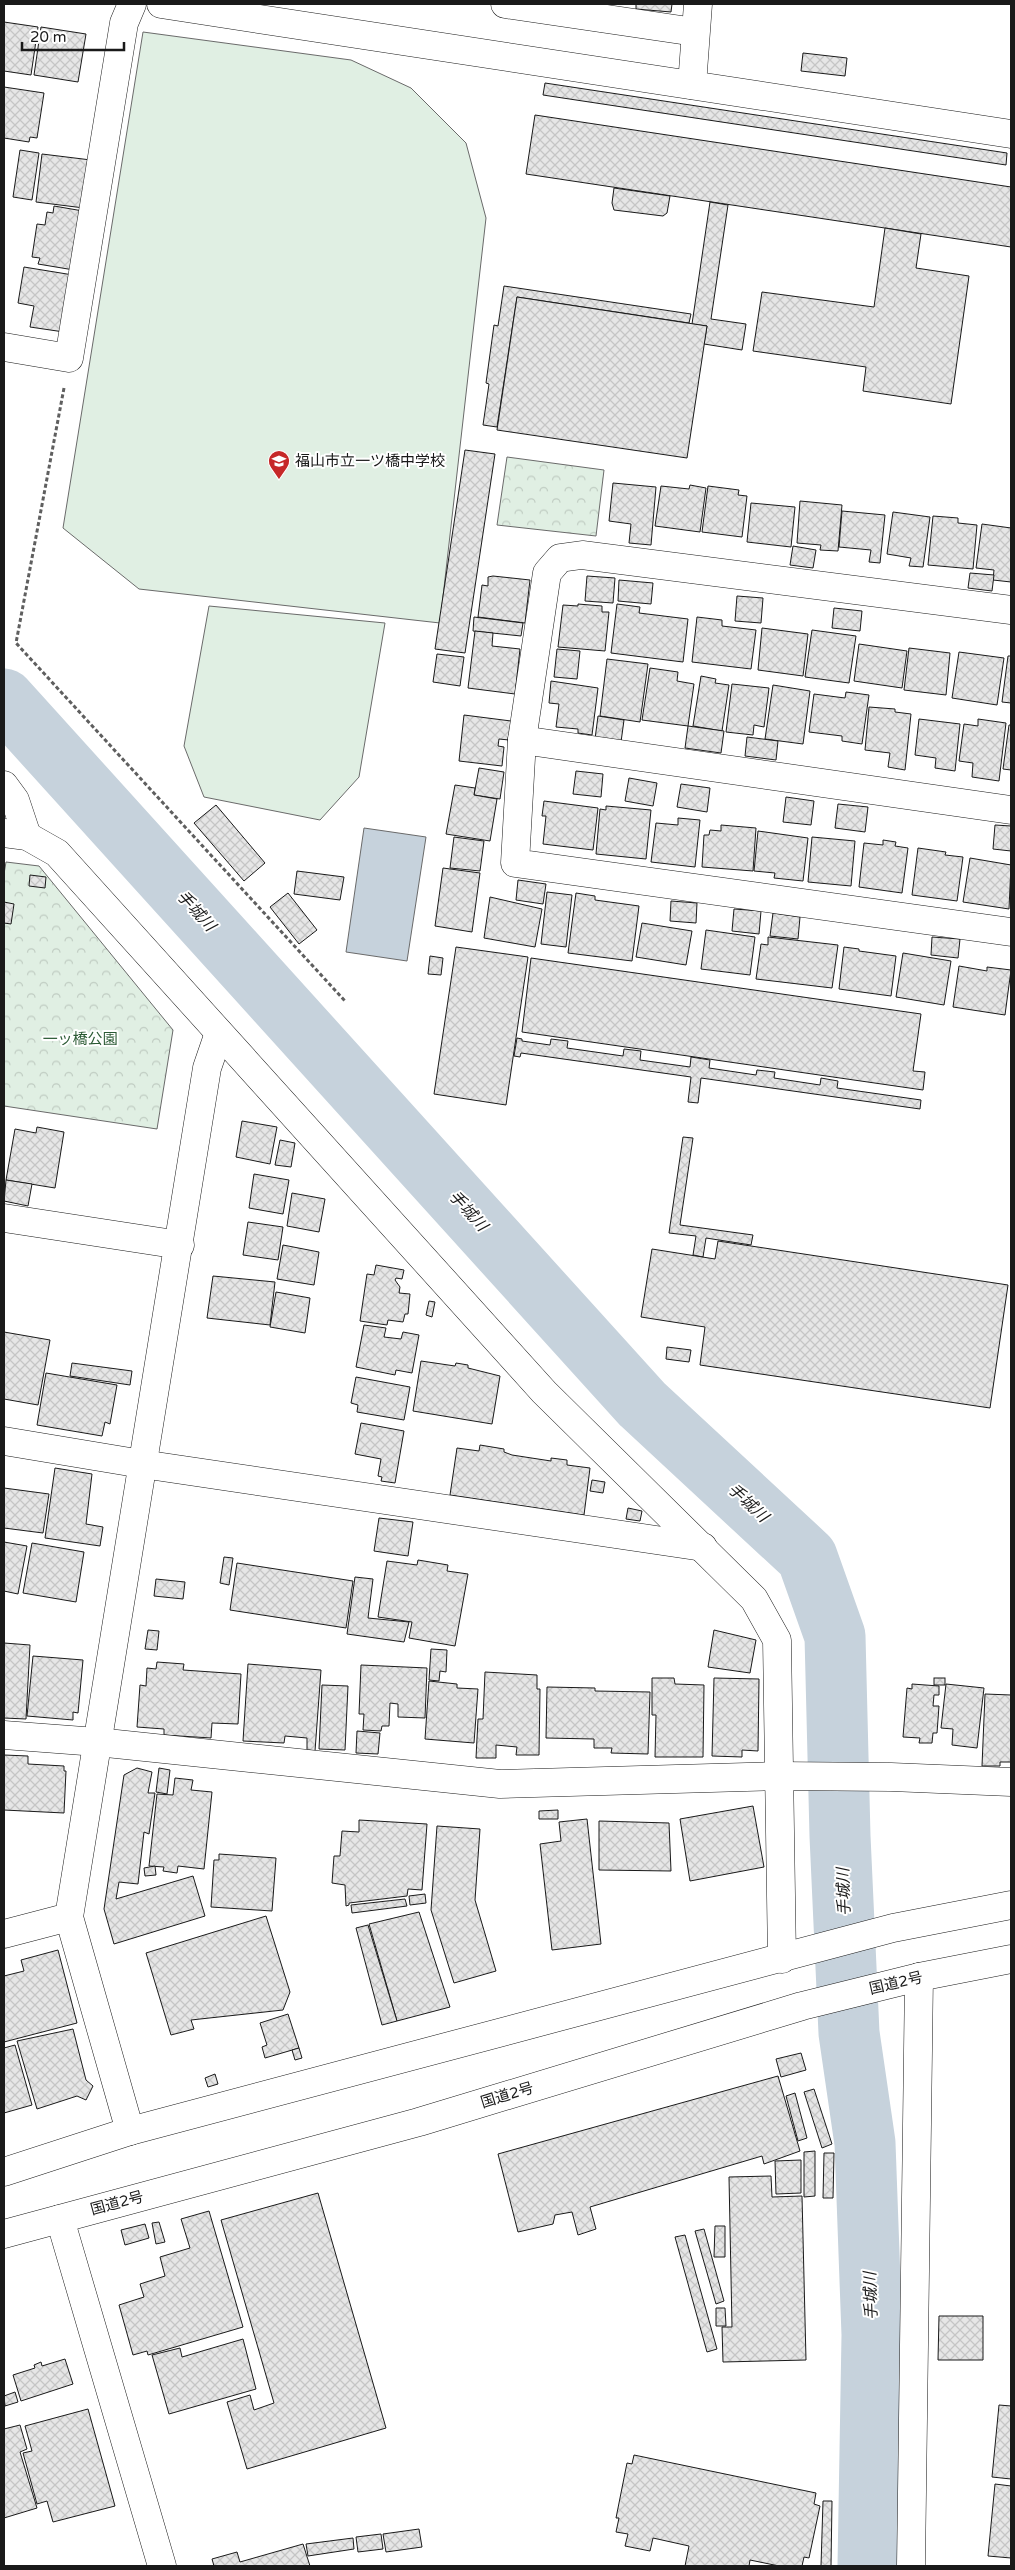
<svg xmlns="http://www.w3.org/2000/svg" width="1015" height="2570" font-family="'Varela Round','Noto Sans JP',sans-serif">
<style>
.grass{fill:#e0efe3;stroke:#6a6a6a}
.park{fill:url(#park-crowns);stroke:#6a6a6a}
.water{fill:#c6d2dc;stroke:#6a6a6a}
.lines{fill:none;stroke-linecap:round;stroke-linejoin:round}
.river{stroke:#c6d2dc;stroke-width:61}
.building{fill:url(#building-cross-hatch);stroke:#1a1a1a}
.minor-casing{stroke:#1a1a1a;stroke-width:29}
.highway-casing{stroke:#1a1a1a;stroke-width:29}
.path{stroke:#5f5f5f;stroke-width:3;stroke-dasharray:4 2.5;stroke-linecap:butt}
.minor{stroke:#fff;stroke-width:28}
.highway{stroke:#fff;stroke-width:28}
.labels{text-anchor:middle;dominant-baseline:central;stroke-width:4;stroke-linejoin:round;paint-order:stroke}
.poi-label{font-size:15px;fill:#1a1a1a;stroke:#fff;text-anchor:start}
.park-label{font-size:15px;fill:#2b5a34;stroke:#fff}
.street-label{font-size:15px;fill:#1a1a1a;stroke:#fff}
.water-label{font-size:16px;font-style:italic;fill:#1a1a1a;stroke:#fff}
</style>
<defs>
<pattern id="park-crowns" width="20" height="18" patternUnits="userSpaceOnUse" patternTransform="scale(1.25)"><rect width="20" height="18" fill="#e0efe3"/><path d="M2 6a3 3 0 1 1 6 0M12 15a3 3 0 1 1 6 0" fill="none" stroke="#c0ccc2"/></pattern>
<pattern id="building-cross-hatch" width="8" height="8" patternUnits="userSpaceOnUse" patternTransform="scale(1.25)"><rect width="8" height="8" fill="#e6e6e6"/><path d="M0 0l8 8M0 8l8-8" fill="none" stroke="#c5c5c5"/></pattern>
</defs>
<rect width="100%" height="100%" fill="#fff"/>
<g class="grass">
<polygon points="143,32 351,60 411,88 466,143 486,218 440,623 139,589 63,528"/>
<polygon points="209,606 385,623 359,777 320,820 204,797 184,746"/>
</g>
<g class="park">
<polygon points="507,457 604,470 596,536 497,525"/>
<polygon points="6,862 39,866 173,1030 157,1129 4,1106 4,874"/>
</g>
<polygon class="water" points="364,828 426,837 407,961 346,952"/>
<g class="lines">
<polyline class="river" points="4,699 642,1404 807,1557 835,1636 840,1836 849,2033 865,2143 872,2335 868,2566"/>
</g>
<g class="building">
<polygon points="636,4 672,4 671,12 636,9"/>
<polygon points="4,22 38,27 31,75 4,71"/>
<polygon points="41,27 86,34 78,82 34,75"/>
<polygon points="803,53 847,58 845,76 801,71"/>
<polygon points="545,83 1007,153 1006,165 543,95"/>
<polygon points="4,87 44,93 37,138 30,137 29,142 4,138"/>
<polygon points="535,115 1011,187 1011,247 526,174"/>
<polygon points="20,150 39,153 32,200 13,197"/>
<polygon points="42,154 91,160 84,208 36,202"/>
<polygon points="614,188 670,196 667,213 663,216 614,210 612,203"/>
<polygon points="710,202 728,205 711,319 746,324 742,350 704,344 707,326 692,324"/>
<polygon points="54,206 83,211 74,270 38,264 40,258 32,257 37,224 45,225 47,212 53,213"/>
<polygon points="885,228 921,234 916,268 969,276 951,404 863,391 866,367 753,351 762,292 874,307"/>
<polygon points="24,267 73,275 64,332 30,327 34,306 18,303"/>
<polygon points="504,286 691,314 689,323 517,297 497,427 483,425 489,384 486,383 494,325 498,326"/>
<polygon points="517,297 707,326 687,458 497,430"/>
<polygon points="465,450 495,454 465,653 435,649"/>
<polygon points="613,483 656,487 651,545 629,543 631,524 609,521"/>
<polygon points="690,485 706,488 700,532 655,526 661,486 689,489"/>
<polygon points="708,486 739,490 738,495 747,496 742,537 702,532"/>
<polygon points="800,501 842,505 838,551 820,550 821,545 797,543"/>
<polygon points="751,503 795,507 791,547 747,542"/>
<polygon points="842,511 885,515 880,563 869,562 871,550 839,547"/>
<polygon points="893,512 930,517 923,567 909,566 911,558 887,554"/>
<polygon points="933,516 958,518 958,523 977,525 973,569 928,565"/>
<polygon points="982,524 1011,528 1011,582 993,580 994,570 976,568"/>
<polygon points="793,546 816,550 813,568 790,565"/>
<polygon points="970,573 994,575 992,591 968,588"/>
<polygon points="493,576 530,580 525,623 478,617 482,585 488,586 488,577"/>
<polygon points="587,576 615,578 613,603 585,601"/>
<polygon points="619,580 653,583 651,604 618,601"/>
<polygon points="737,596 763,598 761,623 735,621"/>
<polygon points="578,604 602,606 602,612 609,612 605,651 558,647 563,605 578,606"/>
<polygon points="617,604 640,607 639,613 688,619 683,662 611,653"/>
<polygon points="834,608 862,611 860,631 832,628"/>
<polygon points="474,617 523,623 521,636 473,631"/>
<polygon points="697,617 722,620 722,626 756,630 751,669 692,662"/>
<polygon points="762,628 808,634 803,676 758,670"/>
<polygon points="812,630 856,636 849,683 805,677"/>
<polygon points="475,631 493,633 492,646 520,649 515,694 468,688"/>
<polygon points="859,644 907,651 902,688 854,681"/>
<polygon points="909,648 950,653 946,695 904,690"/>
<polygon points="557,649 580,651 577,679 554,677"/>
<polygon points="959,652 1004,658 997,705 952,698"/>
<polygon points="437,654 464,657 460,686 433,682"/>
<polygon points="1008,656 1011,656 1011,703 1002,702"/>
<polygon points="607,659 648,664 640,722 600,716"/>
<polygon points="650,668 678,672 677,681 694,684 688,726 642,720"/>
<polygon points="701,676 716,679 715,683 729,685 722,731 693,726"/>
<polygon points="551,681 598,688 592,735 578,733 578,729 556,727 559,704 549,703"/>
<polygon points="732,684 769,688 764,727 754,725 753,735 726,732"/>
<polygon points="773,685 810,691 803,744 765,739"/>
<polygon points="846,692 869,695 862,744 842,741 842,736 809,732 814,694 845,698"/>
<polygon points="869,707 895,709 895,712 911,714 905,770 888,767 890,753 865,750"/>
<polygon points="464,715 511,721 509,740 499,739 498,746 504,747 502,766 459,761"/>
<polygon points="598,716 624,720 621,742 595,739"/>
<polygon points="919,719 960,724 955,771 935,768 936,758 915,755"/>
<polygon points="978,719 1006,723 999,781 972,777 973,763 959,761 964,724 978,726"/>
<polygon points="1009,725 1011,725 1011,770 1003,769"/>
<polygon points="688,726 724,731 721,753 685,748"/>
<polygon points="747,737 778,741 776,760 745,756"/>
<polygon points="479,768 504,772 500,799 474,795"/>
<polygon points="576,771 603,774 601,797 573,794"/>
<polygon points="629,778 657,783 653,806 625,801"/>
<polygon points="681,784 710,788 707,812 677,807"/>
<polygon points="455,785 475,788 474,795 497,799 490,841 446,834"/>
<polygon points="786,797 814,801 811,825 783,822"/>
<polygon points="544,801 598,808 593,850 543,844 546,816 542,816"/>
<polygon points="838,804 868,807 865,832 835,828"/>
<polygon points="216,805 265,863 244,881 194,823"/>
<polygon points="606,806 651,810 646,859 596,854 600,809 606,810"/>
<polygon points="678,818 700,820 695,867 651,862 656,823 678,825"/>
<polygon points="721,825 756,828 753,871 702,867 704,835 709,835 710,830 721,831"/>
<polygon points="995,825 1011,826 1011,851 993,849"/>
<polygon points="758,831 808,838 803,881 774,878 775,873 754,871"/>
<polygon points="454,837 484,841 480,871 450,868"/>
<polygon points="812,837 855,841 851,886 808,882"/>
<polygon points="883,840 896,842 895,846 908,848 902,893 859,887 864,843 883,845"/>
<polygon points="918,848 946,852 945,855 963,857 957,901 912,895"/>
<polygon points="970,858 1011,865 1009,909 963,902"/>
<polygon points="443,868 480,873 472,932 435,926"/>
<polygon points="297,871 344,877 340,900 294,894"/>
<polygon points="30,875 46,877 45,888 29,886"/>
<polygon points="518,880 546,884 543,904 516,900"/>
<polygon points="547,892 572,895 566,947 541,944"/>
<polygon points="288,893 317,930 299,944 270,907"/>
<polygon points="576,893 595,896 595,900 639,906 632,961 568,953"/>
<polygon points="490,897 542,909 535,947 484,938"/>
<polygon points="671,901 697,903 696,923 670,921"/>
<polygon points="4,902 14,904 11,924 4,923"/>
<polygon points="734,909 761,911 759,934 732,931"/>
<polygon points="773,913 800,917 798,939 770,936"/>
<polygon points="642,923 692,931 686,965 636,957"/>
<polygon points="706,930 755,937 750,975 701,969"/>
<polygon points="768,937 838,945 832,988 756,979 761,944 768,945"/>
<polygon points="932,937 960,939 958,958 931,955"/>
<polygon points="456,947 528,957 506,1105 434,1094"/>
<polygon points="844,947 859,949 859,951 896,956 891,996 839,989"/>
<polygon points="903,953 951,961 944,1005 896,997"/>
<polygon points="430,956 443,958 441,975 428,974"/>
<polygon points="531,958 921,1014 913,1071 925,1072 923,1090 522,1032"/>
<polygon points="959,966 987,971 987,967 1011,970 1005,1015 953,1007"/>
<polygon points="517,1038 522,1039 522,1041 550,1045 551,1039 568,1041 567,1048 623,1056 624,1049 641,1051 640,1060 690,1067 691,1057 710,1060 709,1068 756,1075 757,1070 775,1072 774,1078 820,1085 821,1078 838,1081 837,1088 921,1100 920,1109 701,1078 698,1103 688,1102 691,1077 521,1053 520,1057 514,1056"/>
<polygon points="242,1121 277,1127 270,1164 236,1157"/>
<polygon points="37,1127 64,1132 55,1188 6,1180 15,1129 36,1133"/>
<polygon points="683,1137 693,1138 680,1225 753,1235 751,1245 706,1238 703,1257 693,1255 696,1236 669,1233"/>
<polygon points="280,1140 295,1143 291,1167 275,1165"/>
<polygon points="254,1174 289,1180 283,1214 249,1208"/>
<polygon points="6,1180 32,1184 28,1206 4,1201"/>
<polygon points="292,1193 325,1199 319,1232 287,1226"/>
<polygon points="248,1222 283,1227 278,1260 243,1255"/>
<polygon points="718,1241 1008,1285 990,1408 700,1365 705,1327 641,1317 652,1249 715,1259"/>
<polygon points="283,1245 319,1252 314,1285 277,1279"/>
<polygon points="376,1265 404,1270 402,1279 396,1278 395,1280 400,1287 399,1293 410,1294 408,1314 405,1314 403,1322 388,1320 387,1325 360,1321 367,1274 374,1275"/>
<polygon points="213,1276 275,1282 270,1325 207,1318"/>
<polygon points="276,1292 310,1298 305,1333 270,1327"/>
<polygon points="429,1301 435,1302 432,1317 426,1315"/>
<polygon points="364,1325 386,1328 384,1337 401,1339 403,1332 419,1335 412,1373 396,1370 395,1375 356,1367"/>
<polygon points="4,1332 50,1340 38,1405 4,1399"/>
<polygon points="667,1347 691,1350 689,1362 666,1359"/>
<polygon points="421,1361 455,1366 456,1363 468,1365 468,1368 500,1376 492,1424 413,1411"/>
<polygon points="72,1363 132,1371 130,1385 70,1376"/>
<polygon points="46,1373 117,1385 110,1424 105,1422 102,1436 37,1425"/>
<polygon points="356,1377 410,1387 404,1420 357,1412 358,1405 351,1403"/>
<polygon points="361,1423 404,1431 395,1483 381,1481 382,1477 378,1476 381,1459 355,1454"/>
<polygon points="480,1445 504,1449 504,1452 512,1455 551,1461 551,1458 567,1460 567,1465 590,1468 584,1515 450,1495 457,1448 479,1451"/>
<polygon points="55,1468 92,1474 86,1524 103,1527 100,1546 45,1538"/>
<polygon points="592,1480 605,1482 603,1493 590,1491"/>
<polygon points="4,1488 49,1494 43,1533 4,1528"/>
<polygon points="628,1508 642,1511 640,1521 626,1519"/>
<polygon points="379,1518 413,1522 408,1556 374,1551"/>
<polygon points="4,1542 27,1546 18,1594 4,1591"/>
<polygon points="32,1543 84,1552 76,1602 23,1593"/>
<polygon points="224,1557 233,1558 229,1585 220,1583"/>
<polygon points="418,1560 448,1565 447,1571 468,1574 455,1646 409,1638 412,1622 378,1617 387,1561 417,1565"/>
<polygon points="237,1563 353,1581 346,1628 230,1610"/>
<polygon points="355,1577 373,1579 368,1618 409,1622 404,1642 347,1634"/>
<polygon points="156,1579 185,1582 183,1599 154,1596"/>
<polygon points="148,1630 159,1631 157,1650 145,1649"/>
<polygon points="714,1630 756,1640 750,1673 708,1667"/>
<polygon points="4,1643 30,1645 26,1719 4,1718"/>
<polygon points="431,1649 447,1650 446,1672 440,1671 439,1681 429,1680"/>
<polygon points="33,1656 83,1660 78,1713 73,1712 73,1720 27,1716"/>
<polygon points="157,1662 184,1664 183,1670 241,1674 238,1724 212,1723 211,1738 164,1735 164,1729 137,1727 140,1685 146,1686 147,1668 156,1669"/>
<polygon points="248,1664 321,1670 315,1751 307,1750 307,1738 285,1736 284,1743 243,1741"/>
<polygon points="361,1665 427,1668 425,1718 398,1717 398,1704 390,1703 389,1726 382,1726 381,1731 363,1730 364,1714 359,1714"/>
<polygon points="485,1672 537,1675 537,1689 540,1689 539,1755 516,1755 517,1747 496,1745 496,1758 476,1758 478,1719 483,1719"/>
<polygon points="652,1678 674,1678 675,1684 704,1685 703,1757 655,1757 656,1715 652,1715"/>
<polygon points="714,1678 759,1679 758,1751 742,1750 742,1757 712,1756"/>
<rect x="934" y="1678" width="11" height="7"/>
<polygon points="429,1681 457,1684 457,1688 478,1689 474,1743 425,1739"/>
<polygon points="912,1684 939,1686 939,1695 934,1695 933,1706 939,1706 937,1733 933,1733 932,1743 919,1743 920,1738 903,1737 907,1688 912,1689"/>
<polygon points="946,1684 984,1688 977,1748 952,1745 953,1729 941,1728"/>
<polygon points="322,1685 348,1686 345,1750 319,1749"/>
<polygon points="547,1687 595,1688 595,1691 650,1692 648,1754 611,1753 612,1748 594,1748 594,1739 546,1738"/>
<polygon points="985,1694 1011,1695 1011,1762 1000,1762 1000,1766 982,1766"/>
<polygon points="357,1731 380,1733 378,1754 356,1753"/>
<polygon points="4,1755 28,1756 28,1764 64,1766 64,1771 66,1771 64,1813 4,1810"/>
<polygon points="137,1768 152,1772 148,1793 155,1793 149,1834 144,1832 138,1884 119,1882 116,1899 193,1876 205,1916 114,1944 104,1909 124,1775"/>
<polygon points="159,1768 170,1770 167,1794 156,1792"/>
<polygon points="175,1778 193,1780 191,1790 212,1792 204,1869 178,1866 177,1873 163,1871 164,1867 149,1866 157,1794 173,1795"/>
<polygon points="753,1806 764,1867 690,1881 680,1819"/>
<polygon points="558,1810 558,1819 539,1819 539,1811"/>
<polygon points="587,1819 601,1944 552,1950 540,1844 561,1841 559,1822"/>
<polygon points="359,1820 427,1824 422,1890 408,1889 407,1896 349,1903 349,1905 346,1906 345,1885 332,1883 334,1856 340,1856 342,1831 359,1832"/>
<polygon points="599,1821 669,1823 671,1871 599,1870"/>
<polygon points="437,1826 480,1829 475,1900 496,1971 454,1983 431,1910"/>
<polygon points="219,1854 276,1858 272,1911 211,1907 214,1860 219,1860"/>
<polygon points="155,1866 156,1875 145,1876 144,1868"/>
<polygon points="425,1894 426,1903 410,1905 409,1896"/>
<polygon points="405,1899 407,1906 352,1913 351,1905"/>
<polygon points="419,1912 450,2007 397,2021 369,1924"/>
<polygon points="266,1916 290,1992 283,2010 191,2020 194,2029 171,2035 146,1953"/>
<polygon points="368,1925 397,2021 382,2025 356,1928"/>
<polygon points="58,1950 77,2023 4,2042 4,1974 4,1976 24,1971 21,1960"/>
<polygon points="288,2014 299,2048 265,2058 262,2047 267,2045 260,2023"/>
<polygon points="73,2029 86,2080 93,2086 86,2100 77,2096 37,2109 17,2041"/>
<polygon points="15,2045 32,2105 4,2113 4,2048"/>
<polygon points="299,2048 302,2058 295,2060 292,2050"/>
<polygon points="801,2053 806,2070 781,2077 776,2059"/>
<polygon points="215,2074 218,2084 208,2087 205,2078"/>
<polygon points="778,2076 800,2151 764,2164 762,2156 590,2207 596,2229 578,2235 572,2212 555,2215 553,2224 518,2232 498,2154"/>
<polygon points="814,2089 832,2144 822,2148 804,2092"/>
<polygon points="795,2093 807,2138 798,2141 786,2096"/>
<polygon points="815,2151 815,2196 804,2197 804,2152"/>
<polygon points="824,2153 834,2153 833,2198 823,2198"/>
<polygon points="801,2160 801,2193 776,2194 775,2161"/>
<polygon points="771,2176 772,2197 802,2196 806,2360 723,2362 722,2327 732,2327 729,2177"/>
<polygon points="318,2193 386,2428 247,2469 227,2402 250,2395 254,2410 274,2403 221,2220"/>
<polygon points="209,2211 243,2327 148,2355 147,2351 133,2355 119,2305 144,2297 140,2284 165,2276 160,2257 190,2248 181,2219"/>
<polygon points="159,2222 165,2242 156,2244 152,2223"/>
<polygon points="145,2224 149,2238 125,2245 121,2230"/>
<polygon points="715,2226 725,2226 725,2257 714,2257"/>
<polygon points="704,2229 724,2301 716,2304 695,2231"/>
<polygon points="685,2235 717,2349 707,2352 675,2237"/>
<polygon points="716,2308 725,2308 726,2326 716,2326"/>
<polygon points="939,2316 983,2316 983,2360 938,2360"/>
<polygon points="243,2339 256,2389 169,2414 152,2355 180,2348 182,2357"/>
<polygon points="65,2359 73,2384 21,2401 13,2375 35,2368 34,2365 41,2362 42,2366"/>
<polygon points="15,2392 18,2402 5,2406 4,2396"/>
<polygon points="999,2405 1011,2406 1011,2479 992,2477"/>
<polygon points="88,2409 115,2506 53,2522 47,2501 37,2504 23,2453 32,2451 25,2426"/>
<polygon points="20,2425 27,2449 20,2452 37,2508 4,2518 4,2429"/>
<polygon points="634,2455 816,2493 814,2504 820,2506 809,2558 804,2557 802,2566 779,2566 750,2560 749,2566 685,2566 689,2546 653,2538 650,2551 625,2546 628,2534 616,2532 619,2518 616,2518 627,2463 632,2464"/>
<polygon points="995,2484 1011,2486 1011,2558 988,2556"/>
<polygon points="823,2501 832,2501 831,2566 821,2566"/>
<polygon points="419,2529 422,2547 386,2552 383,2534"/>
<polygon points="381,2534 383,2549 358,2552 356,2537"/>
<polygon points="353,2538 354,2549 308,2556 306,2544"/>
<polygon points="303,2544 310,2566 214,2566 212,2559 237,2552 240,2562"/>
</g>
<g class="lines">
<g class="minor-casing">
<g id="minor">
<polyline points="161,4 1011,134"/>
<polyline points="505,4 695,32"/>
<polyline points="692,85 698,4"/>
<polyline points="4,347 69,358 124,23 132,4"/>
<polyline points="1011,610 582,555 560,558 547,573 522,740 515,863 1011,932"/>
<polyline points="522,740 1011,810"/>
<polyline points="4,785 15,800 27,836"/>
<polyline points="4,833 27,836 57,853 544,1392 754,1599 777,1640 782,1959"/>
<polyline points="4,1218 180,1245"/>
<polyline points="4,1441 142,1464 703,1547"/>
<polyline points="4,1735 97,1742 500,1784 779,1776 891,1777 1011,1782"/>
<polyline points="4,1934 69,1917"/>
<polyline points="130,2131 69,1917 207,1068 219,1033"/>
<polyline points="60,2219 162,2566"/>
<polyline points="911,2566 919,1977"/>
</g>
</g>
<g class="highway-casing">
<g id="highway">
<polyline points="4,2172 130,2131 893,1928 1011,1905"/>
<polyline points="4,2234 419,2122 802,2006 919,1977 1011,1959"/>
</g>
</g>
<polyline class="path" points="64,388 16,643 345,1001"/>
<use href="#minor" class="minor"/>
<use href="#highway" class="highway"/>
</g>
<defs>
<g id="school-pin" transform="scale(1.125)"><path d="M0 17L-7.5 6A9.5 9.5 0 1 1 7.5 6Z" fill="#c62828" stroke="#fff"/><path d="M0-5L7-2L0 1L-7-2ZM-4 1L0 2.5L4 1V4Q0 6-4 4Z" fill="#fff"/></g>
</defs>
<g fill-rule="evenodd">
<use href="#school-pin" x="279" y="461"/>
</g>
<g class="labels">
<g class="poi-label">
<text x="295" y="461">福山市立一ツ橋中学校</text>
</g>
<g class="park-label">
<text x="80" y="1039">一ッ橋公園</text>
</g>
<g class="street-label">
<text transform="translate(896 1983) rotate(-13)">国道2号</text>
<text transform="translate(507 2095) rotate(-17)">国道2号</text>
<text transform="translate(117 2203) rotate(-15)">国道2号</text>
</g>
<g class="water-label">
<text transform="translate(196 911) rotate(48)">手城川</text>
<text transform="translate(468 1211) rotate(48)">手城川</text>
<text transform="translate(748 1503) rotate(43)">手城川</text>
<text transform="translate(844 1892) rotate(-92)">手城川</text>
<text transform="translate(871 2296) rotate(-92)">手城川</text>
</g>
</g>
<rect width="1015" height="2570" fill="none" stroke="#1a1a1a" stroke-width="10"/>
<path d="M22 42v8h102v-8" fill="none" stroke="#1a1a1a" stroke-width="2.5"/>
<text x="30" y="42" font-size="15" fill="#1a1a1a" stroke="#ffffff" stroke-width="4" paint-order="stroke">20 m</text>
</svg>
